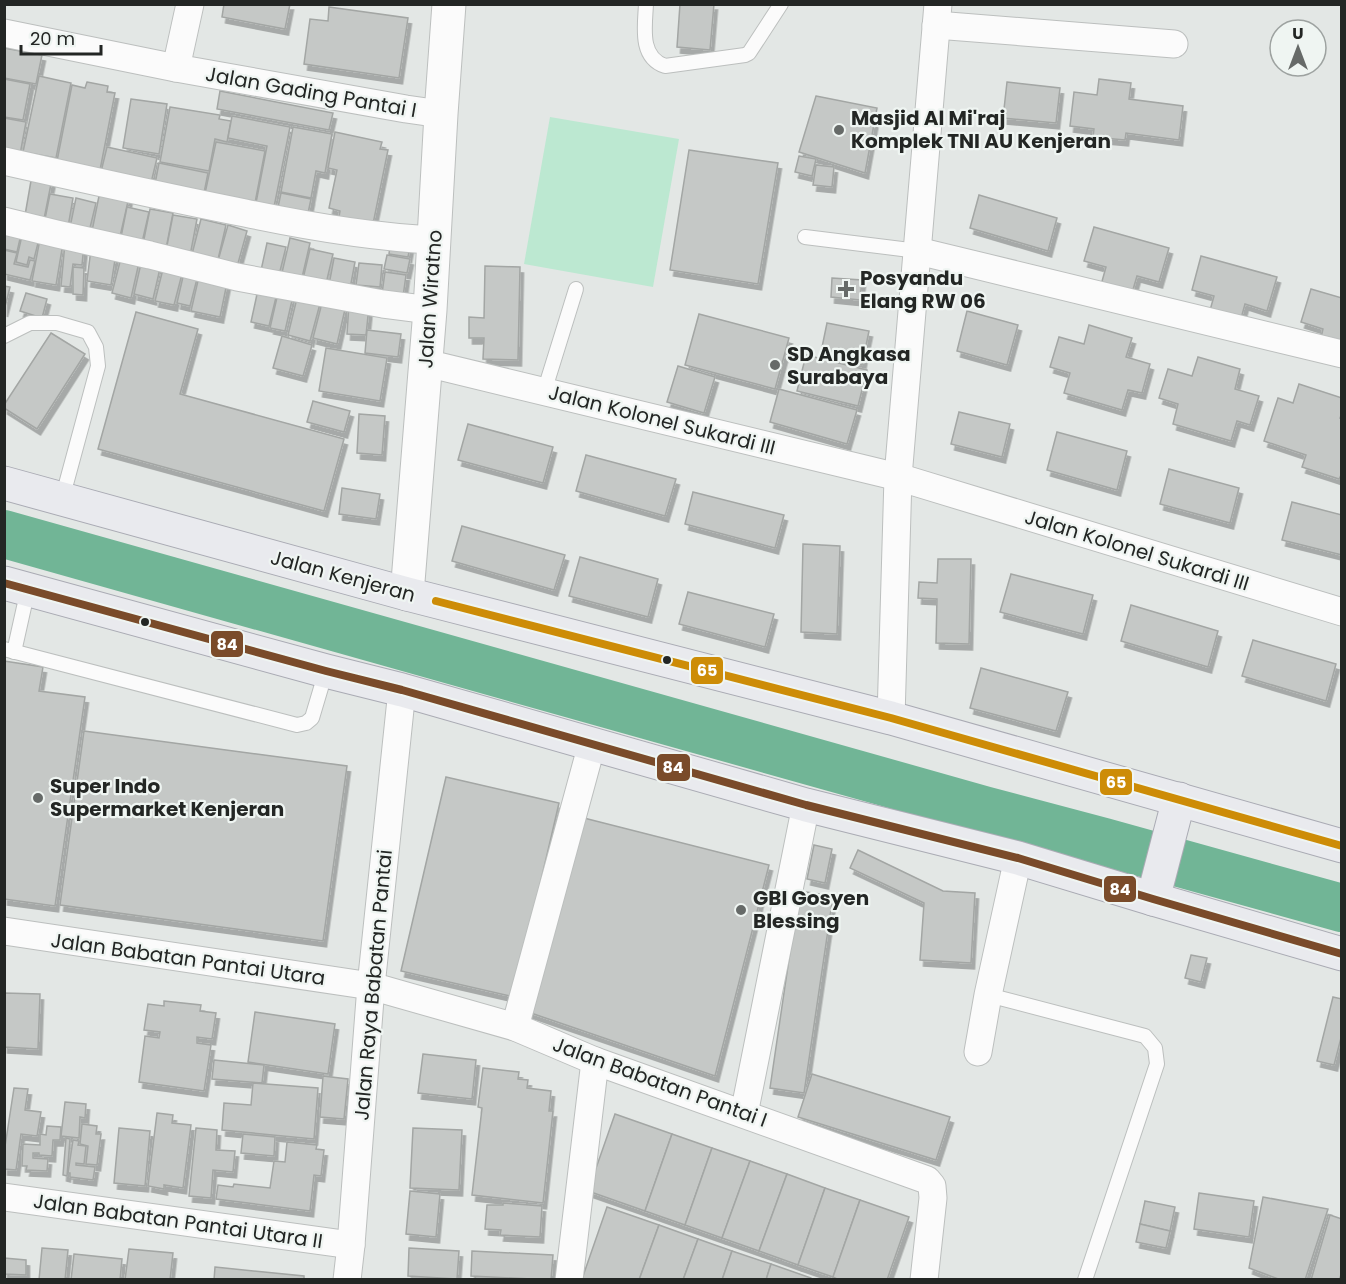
<svg xmlns="http://www.w3.org/2000/svg" width="1346" height="1284" font-family="Poppins,sans-serif">
<style>
.green{fill:#bce8d1}
.lines{fill:none;stroke-linecap:round;stroke-linejoin:round}
.river{stroke:#71b596;stroke-width:48}
.building{fill:#c5c8c6;stroke:#a3a6a4;stroke-width:1.5;filter:url(#shadow)}
.lane-casing{stroke:#bcbfbe;stroke-width:16}
.street-casing{stroke:#bcbfbe;stroke-width:29}
.secondary-casing{stroke:#bcbfbe;stroke-width:35}
.primary-casing{stroke:#aaabb4;stroke-width:35}
.lane{stroke:#fbfbfb;stroke-width:14}
.street{stroke:#fbfbfb;stroke-width:27}
.secondary{stroke:#fbfbfb;stroke-width:33}
.primary{stroke:#e9eaee;stroke-width:33}
.bus-1-casing{stroke:#eff5f2;stroke-width:12}
.bus-2-casing{stroke:#eff5f2;stroke-width:12}
.bus-1{stroke:#7a4b2a;stroke-width:8}
.bus-2{stroke:#cd8c07;stroke-width:8}
.poi-dot{fill:#666a68;stroke:#eff5f2;stroke-width:2}
.bus-dot{fill:#232624;stroke:#eff5f2;stroke-width:2}
.labels{text-anchor:middle;dominant-baseline:central;stroke-width:4.5;stroke-linejoin:round;paint-order:stroke}
.street-label{font-size:20px;fill:#232624;stroke:#eff5f2}
.poi-label{font-size:20px;font-weight:bold;fill:#232624;stroke:#eff5f2;text-anchor:start}
.line-badge{stroke:#eff5f2;stroke-width:2}
.badge-label{font-size:16px;text-anchor:middle;font-weight:bold;fill:#fff}
</style>
<defs>
<filter id="shadow"><feDropShadow dx="3.5" dy="6" stdDeviation="0" flood-color="#0004"/></filter>
</defs>
<rect width="100%" height="100%" fill="#e3e7e5"/>
<polygon class="green" points="550,117 679,139 653,287 524,264"/>
<g class="lines">
<polyline class="river" points="4,534 984,810 1104,842 1342,908"/>
</g>
<g class="building">
<polygon points="224,4 290,4 285,29 222,17"/>
<polygon points="680,4 714,4 710,50 677,47"/>
<polygon points="329,7 408,18 399,78 304,64 310,19 328,21"/>
<polygon points="4,48 42,55 36,84 4,78"/>
<polygon points="39,76 71,83 56,158 23,152"/>
<polygon points="4,79 30,84 23,120 4,117"/>
<polygon points="1099,79 1131,83 1129,99 1183,106 1179,140 1126,133 1125,140 1093,137 1094,129 1070,126 1074,92 1097,95"/>
<polygon points="87,82 108,86 107,92 115,93 100,170 57,161 72,85 85,88"/>
<polygon points="1007,82 1060,88 1056,123 1003,118"/>
<polygon points="220,91 333,113 329,130 217,109"/>
<polygon points="816,96 877,108 865,173 799,152"/>
<polygon points="131,99 167,104 159,154 123,148"/>
<polygon points="170,107 220,115 219,119 231,121 227,142 215,139 209,171 160,162"/>
<polygon points="232,116 290,127 273,212 255,208 267,146 228,138"/>
<polygon points="4,118 26,122 19,160 4,157"/>
<polygon points="293,127 332,134 325,173 316,171 311,198 281,192"/>
<polygon points="335,132 382,142 380,149 388,150 372,229 338,223 340,211 329,208 337,170 328,168"/>
<polygon points="216,142 265,151 254,208 204,198"/>
<polygon points="107,147 157,158 150,187 100,176"/>
<polygon points="689,150 778,163 758,284 670,270"/>
<polygon points="799,156 816,159 812,176 795,172"/>
<polygon points="159,163 208,173 203,198 154,189"/>
<polygon points="816,165 834,167 832,187 813,185"/>
<polygon points="32,175 52,179 43,224 24,221"/>
<polygon points="100,191 129,197 119,241 91,236"/>
<polygon points="281,193 311,199 307,218 277,212"/>
<polygon points="50,194 73,198 67,233 43,229"/>
<polygon points="979,195 1057,218 1048,251 970,228"/>
<polygon points="76,198 96,203 88,236 69,232"/>
<polygon points="127,207 149,212 141,247 120,242"/>
<polygon points="150,209 173,213 165,254 142,249"/>
<polygon points="173,215 197,219 189,261 165,256"/>
<polygon points="201,219 226,225 216,268 190,262"/>
<polygon points="228,225 247,231 235,274 216,268"/>
<polygon points="5,226 22,230 17,252 4,249"/>
<polygon points="1094,227 1169,248 1159,282 1137,276 1132,293 1101,285 1106,267 1084,261"/>
<polygon points="23,231 40,235 34,259 29,257 27,265 16,262"/>
<polygon points="290,238 310,243 301,282 281,277"/>
<polygon points="391,238 411,241 408,257 389,254"/>
<polygon points="40,239 63,243 56,285 32,281"/>
<polygon points="65,243 84,245 82,265 73,264 70,287 61,286"/>
<polygon points="267,243 286,247 278,279 260,275"/>
<polygon points="91,249 116,253 111,285 87,281"/>
<polygon points="310,249 333,254 325,288 302,283"/>
<polygon points="4,250 17,253 14,264 28,267 30,260 35,261 30,280 4,274"/>
<polygon points="122,254 140,258 131,298 112,293"/>
<polygon points="387,255 410,259 407,273 384,269"/>
<polygon points="1201,256 1277,277 1267,311 1245,304 1240,322 1209,314 1214,296 1192,290"/>
<polygon points="334,258 355,262 349,294 328,290"/>
<polygon points="142,259 161,264 153,299 134,294"/>
<polygon points="359,263 382,265 380,287 356,285"/>
<polygon points="164,265 183,270 174,305 155,301"/>
<polygon points="485,266 520,267 518,360 483,359 484,338 469,338 469,317 484,318"/>
<polygon points="73,267 84,268 83,295 73,294"/>
<polygon points="185,268 199,271 190,306 177,303"/>
<polygon points="200,272 228,278 220,317 191,311"/>
<polygon points="385,272 406,275 402,304 381,301"/>
<polygon points="832,278 862,280 860,300 831,297"/>
<polygon points="259,285 278,289 269,326 251,322"/>
<polygon points="4,286 10,287 4,311"/>
<polygon points="1311,289 1342,298 1342,353 1319,346 1323,329 1301,322"/>
<polygon points="26,293 47,299 42,318 20,311"/>
<polygon points="278,293 293,296 285,331 270,328"/>
<polygon points="298,294 321,300 310,341 288,335"/>
<polygon points="323,299 346,305 337,344 313,338"/>
<polygon points="349,304 369,306 366,335 347,334"/>
<polygon points="967,311 1018,325 1007,365 957,351"/>
<polygon points="136,312 198,329 180,394 344,439 324,511 98,449"/>
<polygon points="699,314 789,338 775,389 685,365"/>
<polygon points="827,323 869,331 862,365 820,357"/>
<polygon points="1089,325 1132,338 1126,357 1150,364 1142,393 1128,390 1122,410 1064,393 1070,373 1050,367 1059,337 1084,344"/>
<polygon points="367,330 401,334 398,357 365,353"/>
<polygon points="51,333 85,354 37,429 4,408 4,405"/>
<polygon points="282,336 312,345 303,376 273,368"/>
<polygon points="326,348 387,358 380,401 319,391"/>
<polygon points="806,355 867,370 858,406 797,391"/>
<polygon points="1198,357 1240,369 1235,389 1259,396 1250,425 1237,421 1231,441 1173,424 1178,404 1159,398 1168,369 1192,376"/>
<polygon points="678,366 715,377 704,413 667,402"/>
<polygon points="1299,384 1342,398 1342,413 1340,418 1342,418 1342,473 1339,479 1302,467 1306,455 1264,441 1278,398 1293,403"/>
<polygon points="779,389 857,410 847,444 770,422"/>
<polygon points="313,401 350,411 344,432 307,422"/>
<polygon points="959,412 1010,424 1002,457 951,444"/>
<polygon points="359,414 385,416 382,455 357,453"/>
<polygon points="468,424 553,447 543,483 458,460"/>
<polygon points="1057,432 1127,451 1117,490 1047,470"/>
<polygon points="586,455 676,479 665,516 576,491"/>
<polygon points="1169,469 1239,488 1230,523 1160,504"/>
<polygon points="342,488 380,494 376,519 339,514"/>
<polygon points="693,492 784,515 775,548 685,524"/>
<polygon points="1292,502 1342,515 1342,555 1282,540"/>
<polygon points="462,526 565,555 554,590 452,561"/>
<polygon points="803,544 840,546 837,634 801,632"/>
<polygon points="580,557 658,579 648,617 569,596"/>
<polygon points="938,559 971,559 969,644 936,643 937,599 918,598 919,582 937,583"/>
<polygon points="1011,574 1093,595 1083,634 1000,612"/>
<polygon points="688,592 774,614 765,647 679,624"/>
<polygon points="1131,605 1218,631 1208,667 1121,641"/>
<polygon points="1253,640 1336,664 1326,701 1242,676"/>
<polygon points="4,661 43,667 39,691 85,697 55,906 4,899"/>
<polygon points="981,668 1068,692 1056,731 970,708"/>
<polygon points="84,731 347,766 323,941 60,905"/>
<polygon points="446,777 559,803 514,997 401,971"/>
<polygon points="580,817 769,865 715,1076 528,1012"/>
<polygon points="814,845 832,849 825,883 807,879"/>
<polygon points="858,850 943,891 975,893 971,963 920,960 924,903 850,868"/>
<polygon points="799,891 833,896 804,1093 770,1088"/>
<polygon points="1191,955 1207,958 1201,982 1185,978"/>
<polygon points="4,993 40,994 38,1049 4,1047"/>
<polygon points="1333,997 1342,999 1342,1034 1334,1065 1317,1061"/>
<polygon points="164,1001 201,1005 200,1011 216,1013 212,1039 197,1037 197,1043 211,1045 204,1091 139,1082 145,1036 159,1038 160,1032 144,1030 148,1004 164,1006"/>
<polygon points="255,1012 335,1024 328,1074 248,1062"/>
<polygon points="423,1054 476,1060 472,1099 418,1093"/>
<polygon points="214,1060 264,1065 262,1083 212,1079"/>
<polygon points="483,1068 519,1072 518,1079 528,1080 527,1088 551,1091 549,1111 553,1111 543,1203 472,1195 482,1108 478,1107"/>
<polygon points="812,1074 950,1117 936,1160 798,1117"/>
<polygon points="323,1076 348,1079 344,1119 320,1117"/>
<polygon points="253,1083 318,1088 314,1139 222,1130 224,1103 251,1105"/>
<polygon points="14,1088 28,1089 25,1110 41,1112 37,1136 21,1134 16,1170 4,1169 4,1153"/>
<polygon points="65,1102 86,1104 85,1118 80,1117 79,1138 61,1136"/>
<polygon points="157,1113 173,1115 172,1123 191,1125 183,1188 164,1185 164,1189 148,1186"/>
<polygon points="615,1114 672,1134 645,1211 588,1191"/>
<polygon points="82,1124 97,1126 96,1134 101,1134 97,1165 86,1164 88,1146 80,1144"/>
<polygon points="47,1126 61,1127 60,1140 53,1140 52,1156 39,1155 39,1153 33,1153 33,1158 48,1159 47,1171 26,1170 27,1166 22,1166 23,1144 40,1145 40,1134 46,1135"/>
<polygon points="119,1128 150,1131 145,1186 114,1183"/>
<polygon points="196,1128 217,1130 216,1150 235,1151 233,1172 213,1170 211,1198 189,1196"/>
<polygon points="413,1128 462,1130 459,1190 410,1188"/>
<polygon points="243,1134 275,1137 274,1156 241,1153"/>
<polygon points="672,1134 712,1148 685,1225 645,1211"/>
<polygon points="66,1138 70,1139 67,1176 63,1175"/>
<polygon points="73,1140 79,1141 78,1145 86,1146 84,1164 76,1163 76,1165 95,1167 93,1180 70,1177 70,1173 68,1173"/>
<polygon points="287,1142 317,1145 316,1149 324,1150 321,1176 314,1175 310,1211 216,1199 218,1185 233,1187 234,1184 270,1188 274,1161 285,1162"/>
<polygon points="712,1148 750,1161 722,1238 685,1225"/>
<polygon points="750,1161 787,1174 759,1251 722,1238"/>
<polygon points="787,1174 825,1188 798,1265 759,1251"/>
<polygon points="825,1188 860,1200 833,1277 798,1265"/>
<polygon points="410,1191 440,1194 436,1237 406,1234"/>
<polygon points="1199,1193 1254,1201 1249,1237 1194,1229"/>
<polygon points="1263,1197 1328,1209 1305,1280 1281,1280 1249,1268"/>
<polygon points="860,1200 909,1217 887,1280 839,1280 833,1277"/>
<polygon points="1145,1201 1175,1207 1170,1231 1140,1224"/>
<polygon points="503,1203 542,1206 540,1237 500,1235 501,1230 485,1229 487,1205 503,1205"/>
<polygon points="607,1207 659,1225 639,1280 582,1279"/>
<polygon points="1330,1215 1342,1219 1342,1272 1339,1280 1311,1280"/>
<polygon points="1140,1224 1170,1231 1166,1248 1136,1242"/>
<polygon points="659,1225 698,1239 683,1280 639,1280"/>
<polygon points="698,1239 732,1251 722,1280 683,1280"/>
<polygon points="42,1248 68,1250 65,1280 39,1280"/>
<polygon points="409,1248 459,1251 457,1279 408,1276"/>
<polygon points="129,1249 173,1253 170,1280 125,1280"/>
<polygon points="472,1251 553,1255 551,1280 471,1276"/>
<polygon points="732,1251 771,1264 766,1280 722,1280"/>
<polygon points="74,1254 122,1259 120,1280 71,1280"/>
<polygon points="4,1258 26,1260 26,1275 4,1274"/>
<polygon points="771,1264 811,1278 811,1280 766,1280"/>
<polygon points="215,1267 304,1276 304,1280 214,1280"/>
</g>
<g class="lines">
<g class="lane-casing">
<g id="lane">
<path d="M646,4C645,26 639,57 665,66L745,55L749,53L781,4"/>
<polyline points="805,237 918,251"/>
<polyline points="4,336 30,323 57,323 88,332 96,347 98,366 62,499"/>
<polyline points="544,392 576,289"/>
<polyline points="4,649 297,725 306,723 312,718 326,671"/>
<polyline points="14,652 28,589"/>
<polyline points="988,995 1145,1036 1155,1048 1157,1064 1085,1280"/>
</g>
</g>
<g class="street-casing">
<g id="street">
<polyline points="936,25 1174,44"/>
<polyline points="4,33 176,68 406,109 441,114"/>
<polyline points="176,68 190,4"/>
<path d="M4,161C84,179 164,197 245,213C307,226 370,237 434,240"/>
<polyline points="4,221 57,234 150,255 237,277 383,304 430,310"/>
<polyline points="918,251 1342,354"/>
<polyline points="426,363 898,477 1342,612"/>
<polyline points="891,718 898,477 938,4"/>
<polyline points="4,931 371,986 515,1027 595,1061 927,1180 932,1186 933,1198 924,1280"/>
<polyline points="515,1027 592,744"/>
<polyline points="978,1052 988,995 1018,858"/>
<polyline points="744,1114 806,805"/>
<polyline points="4,1197 351,1245"/>
<polyline points="347,1280 351,1245 371,986 402,690"/>
<polyline points="569,1280 595,1061"/>
</g>
</g>
<g class="secondary-casing">
<polyline id="secondary" points="407,594 430,310 441,114 449,4"/>
</g>
<g class="primary-casing">
<g id="primary">
<polyline points="4,483 407,594 891,718 1342,846"/>
<polyline points="4,583 326,671 402,690 806,805 1018,858 1153,899 1342,954"/>
<polyline points="1153,899 1179,799"/>
</g>
</g>
<use href="#lane" class="lane"/>
<use href="#street" class="street"/>
<use href="#secondary" class="secondary"/>
<use href="#primary" class="primary"/>
<g class="bus-1-casing">
<polyline id="bus-1" points="4,583 326,671 402,690 806,805 1018,858 1153,899 1342,954"/>
</g>
<g class="bus-2-casing">
<polyline id="bus-2" points="436,601 891,718 1342,846"/>
</g>
<use href="#bus-1" class="bus-1"/>
<use href="#bus-2" class="bus-2"/>
</g>
<g class="poi-dot">
<circle cx="839" cy="130" r="6"/>
<path d="M843 280h6v6h6v6h-6v6h-6v-6h-6v-6h6z"/>
<circle cx="775" cy="365" r="6"/>
<circle cx="38" cy="798" r="6"/>
<circle cx="741" cy="910" r="6"/>
</g>
<g class="bus-dot">
<circle cx="145" cy="622" r="5"/>
<circle cx="667" cy="660" r="5"/>
</g>
<g class="labels">
<g class="street-label">
<text transform="translate(311 92) rotate(10)">Jalan Gading Pantai I</text>
<text transform="translate(430 299) rotate(-86)">Jalan Wiratno</text>
<text transform="translate(662 420) rotate(14)">Jalan Kolonel Sukardi III</text>
<text transform="translate(1137 550) rotate(17)">Jalan Kolonel Sukardi III</text>
<text transform="translate(343 576) rotate(15)">Jalan Kenjeran</text>
<text transform="translate(188 959) rotate(8)">Jalan Babatan Pantai Utara</text>
<text transform="translate(373 985) rotate(-85)">Jalan Raya Babatan Pantai</text>
<text transform="translate(660 1082) rotate(20)">Jalan Babatan Pantai I</text>
<text transform="translate(178 1221) rotate(8)">Jalan Babatan Pantai Utara II</text>
</g>
<g class="poi-label">
<text x="851" y="118">Masjid Al Mi'raj<tspan x="851" dy="23">Komplek TNI AU Kenjeran</tspan></text>
<text x="860" y="278">Posyandu<tspan x="860" dy="23">Elang RW 06</tspan></text>
<text x="787" y="354">SD Angkasa<tspan x="787" dy="23">Surabaya</tspan></text>
<text x="50" y="786">Super Indo<tspan x="50" dy="23">Supermarket Kenjeran</tspan></text>
<text x="753" y="898">GBI Gosyen<tspan x="753" dy="23">Blessing</tspan></text>
</g>
</g>
<g class="line-badge">
<rect x="210" y="630" width="34" height="28" rx="6" fill="#7a4b2a"/>
<rect x="690" y="656" width="34" height="29" rx="6" fill="#cd8c07"/>
<rect x="656" y="753" width="35" height="29" rx="6" fill="#7a4b2a"/>
<rect x="1099" y="768" width="34" height="28" rx="6" fill="#cd8c07"/>
<rect x="1103" y="875" width="34" height="28" rx="6" fill="#7a4b2a"/>
</g>
<g class="badge-label">
<text x="227" y="650">84</text>
<text x="707" y="676">65</text>
<text x="673" y="773">84</text>
<text x="1116" y="788">65</text>
<text x="1120" y="895">84</text>
</g>
<rect width="1346" height="1284" fill="none" stroke="#232624" stroke-width="12"/>
<g transform="translate(1298 48)"><circle r="28" fill="#eff5f2" stroke="#9da2a0" stroke-width="1.5"/>
<path d="M0-4.5L10 22L0 15L-10 22Z" fill="#666a68"/>
<text y="-9" font-size="16" font-weight="bold" text-anchor="middle" fill="#232624">U</text>
</g>
<path d="M21 45v9h80v-9" fill="none" stroke="#232624" stroke-width="3"/>
<text x="30" y="45" font-size="18" fill="#232624" stroke="#eff5f2" stroke-width="4.5" paint-order="stroke">20 m</text>
</svg>
